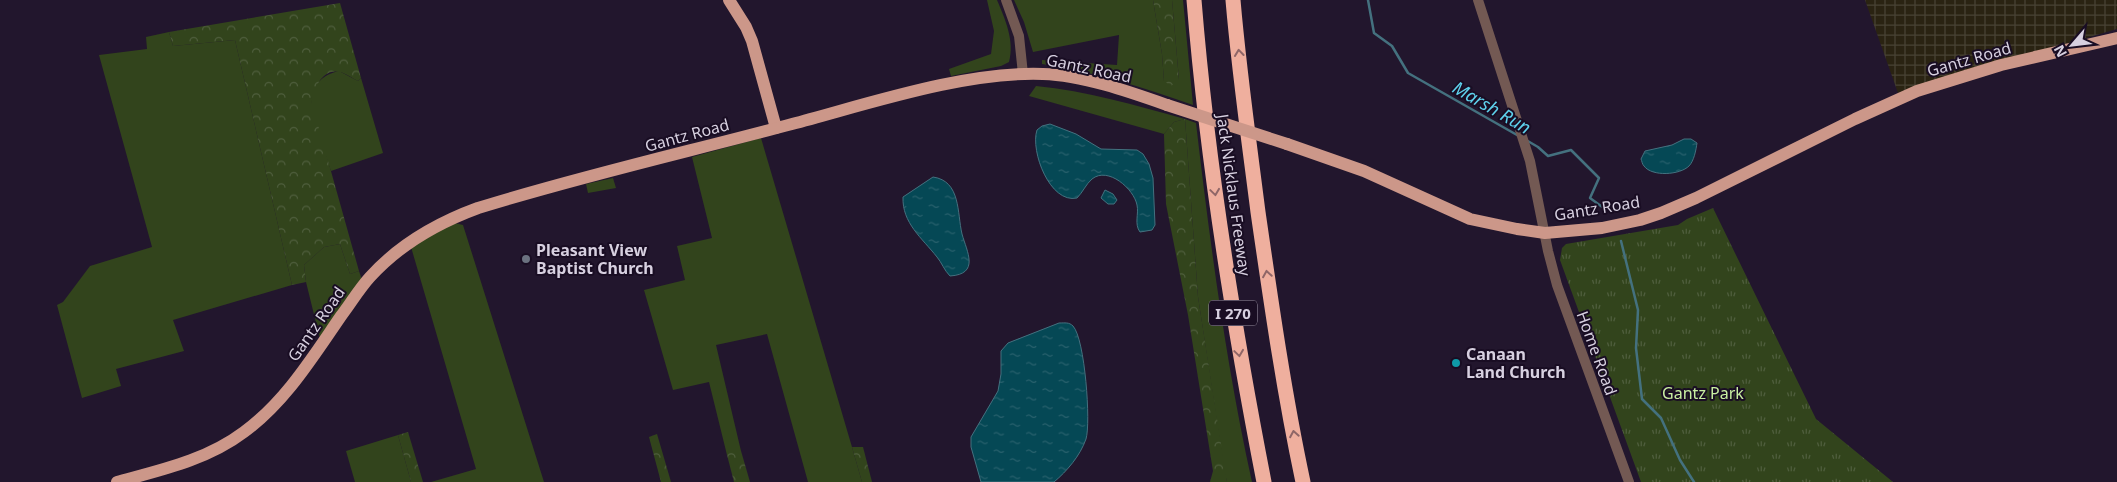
<svg xmlns="http://www.w3.org/2000/svg" width="2117" height="482" font-family="'Noto Sans',sans-serif">
<style>
.industrial{fill:url(#industrial-grid)}
.grass{fill:#32441c}
.forest{fill:url(#forest-crowns)}
.park{fill:url(#park-tufts)}
.water{fill:url(#water-ripples);stroke:#44717f}
.lines{fill:none;stroke-linecap:round;stroke-linejoin:round}
.stream{stroke:#44717f;stroke-width:2.5}
.minor{stroke:#735953;stroke-width:10}
.major{stroke:#cc9789;stroke-width:12}
.highway{stroke:#efaf9e;stroke-width:15}
.major-bridge{stroke:#cc9789;stroke-width:12}
.oneway{stroke:#8f6667}
.worship-dot{fill:#6b7280;stroke:#190d23;stroke-width:2}
.culture-dot{fill:#0f9aa8;stroke:#190d23;stroke-width:2}
.labels{text-anchor:middle;dominant-baseline:central;stroke-width:4;stroke-linejoin:round;paint-order:stroke}
.shield{fill:#190d23;stroke:#9e96a7;stroke-width:1}
.shield-label{font-size:15px;font-weight:bold;fill:#d7d0e0}
.street-label{font-size:16px;fill:#d7d0e0;stroke:#190d23}
.poi-label{font-size:16px;font-weight:bold;fill:#d7d0e0;stroke:#190d23;text-anchor:start}
.park-label{font-size:16px;fill:#c9efa1;stroke:#190d23}
.water-label{font-size:18px;font-style:italic;fill:#5ed1ec;stroke:#190d23}
</style>
<defs>
<pattern id="industrial-grid" width="8" height="8" patternUnits="userSpaceOnUse" patternTransform="scale(1.25)"><rect width="8" height="8" fill="#2a2312"/><path d="M0 4h8M4 0v8" fill="none" stroke="#484234"/></pattern>
<pattern id="forest-crowns" width="20" height="18" patternUnits="userSpaceOnUse" patternTransform="scale(1.25)"><rect width="20" height="18" fill="#32441c"/><path d="M2 6a3 3 0 1 1 6 0M12 15a3 3 0 1 1 6 0" fill="none" stroke="#4f5e3d"/></pattern>
<pattern id="park-tufts" width="24" height="20" patternUnits="userSpaceOnUse" patternTransform="scale(1.25)"><rect width="24" height="20" fill="#32441c"/><path d="M3 7l-1-3M5 7V3M7 7l1-3M15 17l-1-3M17 17v-4M19 17l1-3" fill="none" stroke="#4f5e3d"/></pattern>
<pattern id="water-ripples" width="26" height="14" patternUnits="userSpaceOnUse" patternTransform="scale(1.25)"><rect width="26" height="14" fill="#054855"/><path d="M2 4q2-2 4 0t4 0M15 11q2-2 4 0t4 0" fill="none" stroke="#29616d"/></pattern>
</defs>
<rect width="100%" height="100%" fill="#22162d"/>
<polygon class="industrial" points="1865,0 2117,0 2117,29 1898,93"/>
<g class="grass">
<path d="M987,0H997C1005,19 1015,41 1009,62L1001,66L951,76L949,69L991,54L994,31Z"/>
<path d="M1014,0H1153L1162,54L1164,81L1179,80L1172,0H1183L1193,105C1143,87 1094,72 1042,64V60L1117,65L1119,35L1033,52L1024,22Z"/>
<polygon points="169,32 173,46 235,40 292,285 173,320 184,351 116,369 121,386 82,398 57,305 63,302 90,266 152,247 99,55 147,49 146,37"/>
<path d="M339,71L358,81L361,78L383,153L331,171C327,159 310,107 311,99C313,84 324,74 339,71Z"/>
<path d="M1036,86C1087,91 1135,105 1185,119L1196,123C1210,243 1226,364 1252,482H1227L1225,474L1198,297L1185,119L1174,122L1164,134L1029,96Z"/>
<polygon points="761,138 852,447 862,482 808,482 767,334 716,345 741,451 726,451 709,382 673,390 644,290 685,280 677,246 712,238 692,157"/>
<polygon points="613,178 616,188 588,193 586,184"/>
<polygon points="455,223 463,225 544,482 431,482 476,469 411,247 429,235"/>
<polygon points="340,244 350,274 359,271 362,280 320,339 306,282 304,265 324,247"/>
<polygon points="398,435 411,482 355,482 346,451"/>
</g>
<g class="forest">
<polygon points="1153,0 1172,0 1179,80 1171,86 1164,81 1162,54"/>
<path d="M340,3L361,78L358,81C352,78 345,73 340,72C322,68 315,88 311,100L359,271L350,274L340,244L324,247L304,265L306,282L292,285L235,40L173,46L169,32Z"/>
<polygon points="1185,119 1198,297 1227,482 1210,482 1213,471 1188,315 1166,204 1164,134 1174,122"/>
<polygon points="408,432 423,482 411,482 398,435"/>
<polygon points="657,434 671,482 661,482 649,437"/>
<polygon points="852,447 863,447 872,482 862,482"/>
<polygon points="726,451 741,451 750,482 734,482"/>
</g>
<polygon class="park" points="1713,208 1816,419 1893,482 1641,482 1560,260 1562,248 1566,244 1678,225 1687,219"/>
<g class="water">
<path d="M1050,124L1076,134L1101,149L1137,150L1143,154L1149,164L1153,178L1155,225L1152,230L1140,232C1134,224 1139,214 1137,205C1134,189 1108,166 1092,179C1086,184 1083,192 1077,198C1050,204 1030,151 1037,130L1042,126Z"/>
<path d="M1684,139H1691L1697,143C1696,150 1694,161 1689,166C1680,175 1652,177 1644,166C1642,164 1642,161 1641,159L1645,151L1672,145Z"/>
<path d="M933,177C961,181 957,213 962,234C967,252 980,274 950,276C944,270 942,263 937,257C922,238 902,223 903,197Z"/>
<polygon points="1105,190 1113,194 1117,200 1114,204 1108,204 1101,198"/>
<path d="M1059,323C1065,323 1069,322 1073,326C1085,339 1091,423 1086,439C1080,456 1067,471 1054,482H981L971,447V437L998,391L1001,374V351L1008,343Z"/>
</g>
<g class="lines">
<g class="stream">
<polyline points="1368,0 1374,33 1392,46 1408,73 1517,135"/>
<polyline points="1526,140 1538,147 1548,156 1571,150 1599,178 1590,198 1605,209"/>
<polyline points="1621,241 1638,310 1636,348 1642,399 1661,418 1680,460 1694,482"/>
</g>
<g class="minor">
<polyline points="1006,0 1019,36 1023,74"/>
<polyline points="1478,0 1530,161 1548,251 1557,285 1629,482"/>
</g>
<g class="major">
<polyline points="729,0 746,27 752,41 776,128"/>
<polyline points="1287,144 1364,171 1470,219 1517,229 1545,233 1602,228 1640,220 1661,213 1696,198 1855,119 1917,91 2001,65 2117,38"/>
<path d="M117,482C161,470 207,460 244,432C285,402 312,358 341,316C351,303 359,289 370,277C400,244 437,223 478,208C581,176 687,152 792,124C868,104 965,71 1043,74C1082,75 1130,92 1167,105"/>
</g>
<g class="highway">
<path d="M1194,0C1207,162 1233,323 1264,482"/>
<path d="M1233,0C1239,71 1249,141 1258,212C1271,302 1284,393 1303,482"/>
</g>
<polyline class="major-bridge" points="1167,105 1287,144"/>
</g>
<defs><path id="oneway-chevron" d="M-2-3.5L2.5 0L-2 3.5" fill="none" stroke-width="1.6" stroke-linecap="round" stroke-linejoin="round" transform="scale(1.25)"/></defs>
<g class="oneway">
<use href="#oneway-chevron" transform="translate(1239 53) rotate(-96)"/>
<use href="#oneway-chevron" transform="translate(1215 192) rotate(82)"/>
<use href="#oneway-chevron" transform="translate(1267 274) rotate(-99)"/>
<use href="#oneway-chevron" transform="translate(1239 353) rotate(82)"/>
<use href="#oneway-chevron" transform="translate(1294 434) rotate(-100)"/>
</g>
<circle class="worship-dot" cx="526" cy="259" r="5"/>
<circle class="culture-dot" cx="1456" cy="363" r="5"/>
<g class="labels">
<rect class="shield" x="1209" y="300.5" width="48" height="25" rx="4"/>
<g class="shield-label">
<text x="1233" y="313">I 270</text>
</g>
<g class="street-label">
<text transform="translate(1969 59) rotate(-16)">Gantz Road</text>
<text transform="translate(1089 68) rotate(12)">Gantz Road</text>
<text transform="translate(687 135) rotate(-15)">Gantz Road</text>
<text transform="translate(1234 195) rotate(82)">Jack Nicklaus Freeway</text>
<text transform="translate(1597 208) rotate(-9)">Gantz Road</text>
<text transform="translate(316 324) rotate(-55)">Gantz Road</text>
<text transform="translate(1597 353) rotate(70)">Home Road</text>
</g>
<g class="poi-label">
<text x="536" y="250">Pleasant View<tspan x="536" dy="18">Baptist Church</tspan></text>
<text x="1466" y="354">Canaan<tspan x="1466" dy="18">Land Church</tspan></text>
</g>
<g class="park-label">
<text x="1703" y="393">Gantz Park</text>
</g>
<g class="water-label">
<text transform="translate(1492 107) rotate(30)">Marsh Run</text>
</g>
</g>
<g transform="translate(2072 45) rotate(242)" stroke="#190d23" stroke-width="4" paint-order="stroke">
<path d="M0-4L9 19L0 12L-9 19Z" fill="#d7d0e0"/>
<text y="-8" font-size="14" font-weight="bold" text-anchor="middle" fill="#d7d0e0">N</text>
</g>
</svg>
